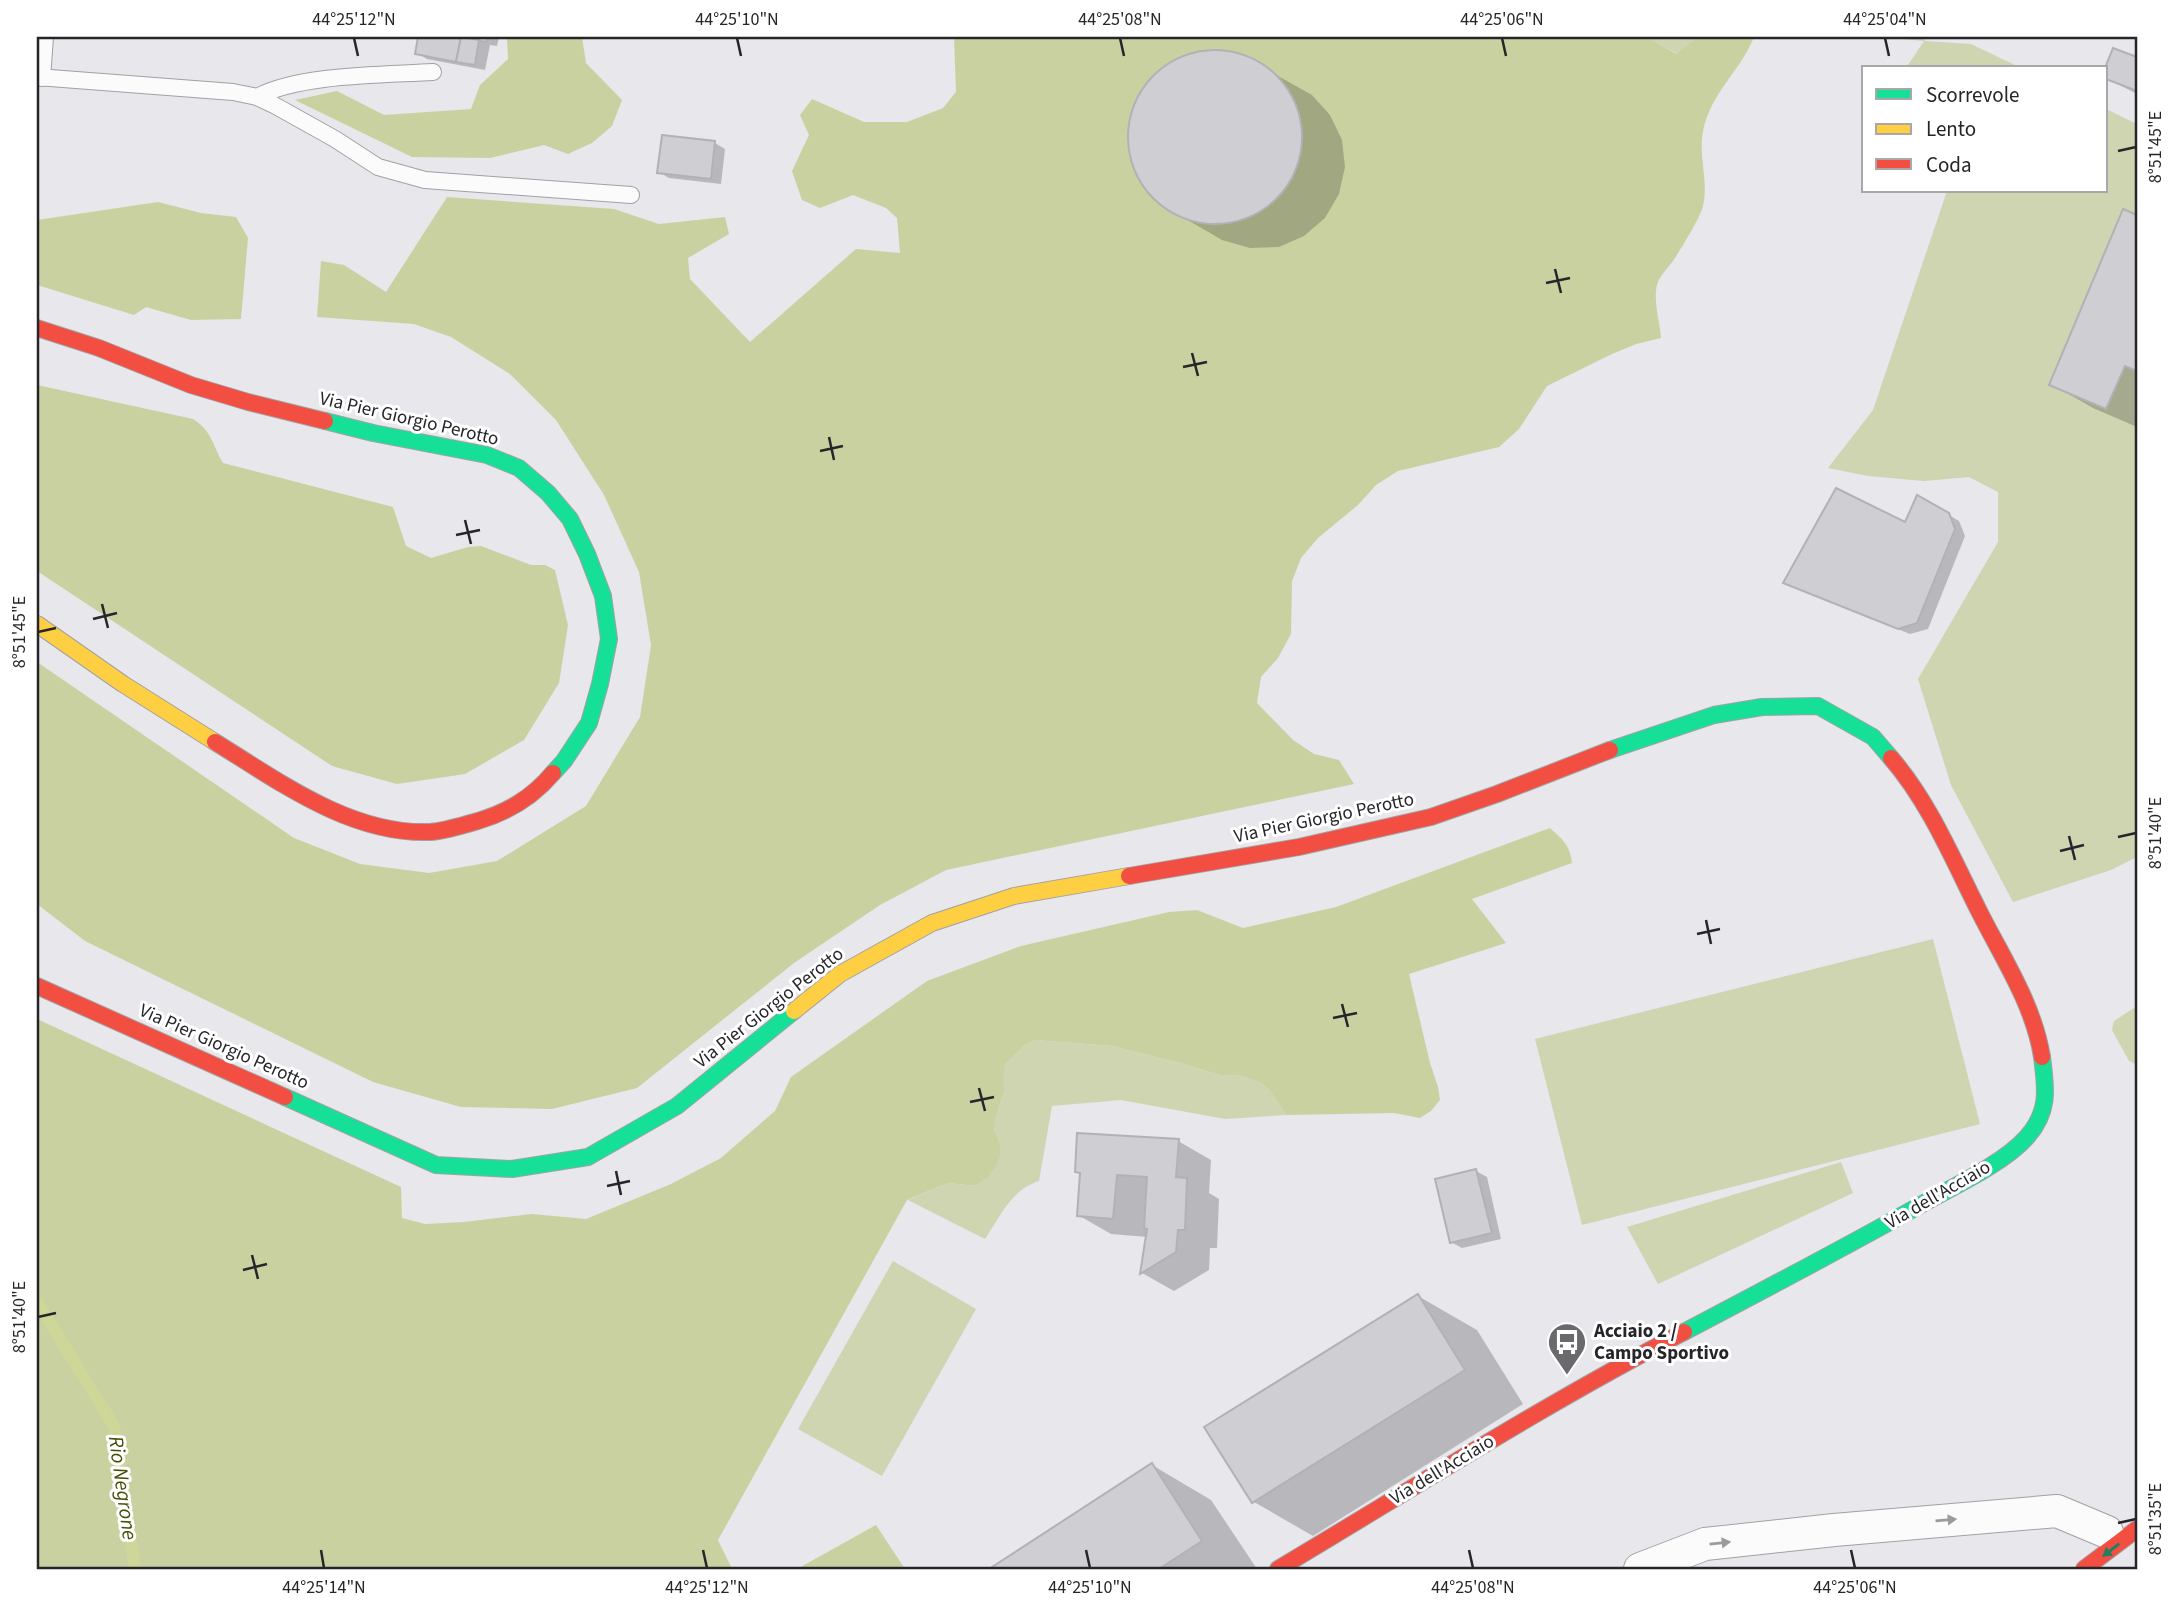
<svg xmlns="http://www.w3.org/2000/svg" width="2174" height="1606" font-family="'Source Sans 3',sans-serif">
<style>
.green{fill:#cfd4b1}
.forest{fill:#cad1a1}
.shadow{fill:#0003}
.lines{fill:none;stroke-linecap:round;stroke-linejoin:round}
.stream{stroke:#ced698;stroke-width:12}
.building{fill:#cfcfd3;stroke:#b2b1b6;stroke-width:2}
.lane-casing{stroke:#a1a1a5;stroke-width:18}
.street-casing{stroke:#a1a1a5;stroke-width:34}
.fast-casing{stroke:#a1a1a5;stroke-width:18}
.slow-casing{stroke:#a1a1a5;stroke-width:18}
.jam-casing{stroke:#a1a1a5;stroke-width:18}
.lane{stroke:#fbfbfc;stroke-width:16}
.street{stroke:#fbfbfc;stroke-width:32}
.fast{stroke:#16e098;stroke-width:16}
.slow{stroke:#ffcf43;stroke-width:16}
.jam{stroke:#f24e42;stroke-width:16}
.oneway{fill:#9b9b9d}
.oneway2{fill:#1e8260}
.ticks{fill:none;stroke:#262529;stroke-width:2.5}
.labels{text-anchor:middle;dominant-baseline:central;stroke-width:6;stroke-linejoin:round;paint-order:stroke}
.street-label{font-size:19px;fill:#262529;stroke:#fff}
.poi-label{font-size:19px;font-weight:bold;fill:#262529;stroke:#fff;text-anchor:start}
.water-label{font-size:21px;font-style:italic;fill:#484e07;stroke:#fff}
.neatline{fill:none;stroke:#262529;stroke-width:2.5}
.ticks-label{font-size:18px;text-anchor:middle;fill:#262529}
</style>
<rect width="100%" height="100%" fill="#e7e7ec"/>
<g class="green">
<polygon points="1650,37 1697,37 1678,54 1652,40"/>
<polygon points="1879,37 1924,37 1925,41 1971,44 2021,68 1906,68 1924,41"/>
<polygon points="2106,109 2137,124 2137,857 2111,870 2013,902 1951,785 1918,679 1998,542 1998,492 1969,477 1924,481 1868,476 1828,468 1873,410 1947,191 2106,191"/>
<polygon points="1933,939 1980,1124 1582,1225 1535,1039"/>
<polygon points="2137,1006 2137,1065 2129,1061 2112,1030 2114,1021"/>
<path d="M1035,1040L1112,1046L1180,1063L1223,1076L1235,1075L1248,1078L1261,1083L1270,1091L1286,1115L1225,1119L1121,1100L1052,1106L1039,1181C1012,1189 1000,1216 985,1239L908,1200L948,1183L974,1186L987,1179L995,1168L1000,1143L994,1130L996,1117L1004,1092L1005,1065L1024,1046Z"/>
<polygon points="1841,1162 1853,1193 1658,1284 1627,1227"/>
<polygon points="893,1261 976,1309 882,1476 798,1429"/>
</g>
<g class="forest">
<polygon points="507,37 582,37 586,63 622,100 612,126 592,143 568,154 544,145 490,158 412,157 295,100 337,91 384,115 471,109 480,85 508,59"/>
<path d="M954,37H1650L1652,40L1677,54L1697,37H1754C1741,70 1710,94 1703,131C1698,156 1709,181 1703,206C1700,218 1682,247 1675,258C1670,266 1659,276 1657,285C1653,301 1660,322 1661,338L1636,344L1612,354L1547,386L1519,429L1499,447L1398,471L1376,485L1358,505L1318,538L1301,558L1292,581L1291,634L1278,658L1261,677L1257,703L1293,740L1314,754L1339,760L1354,784L946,870L880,905L794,963L637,1088L552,1109L461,1107L373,1082L85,941L37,904V662L294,838L360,864L429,873L497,861L586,806L640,717L651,645L639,572L604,495L556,420L510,374L451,337L414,324L317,317L321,261L344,265L386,292L447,197L614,209L659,224L725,217L729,234L688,258L690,279L750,342L856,249L900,253L897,218L886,208L853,195L820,208L802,200L792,171L809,135L800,115L812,99L864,122H907L943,108L956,92Z"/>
<polygon points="158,202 201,213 236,217 248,238 241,319 191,320 146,307 134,315 37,285 37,220"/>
<path d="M37,385L193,419C212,431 212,444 223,463L393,507L406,546L431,558L468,547L481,546L531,565H545L555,570L568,625L559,683L524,740L465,774L397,784L332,766L37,571Z"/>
<path d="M1550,828C1563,840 1570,845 1572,863L1472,899L1506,943L1409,974L1430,1063L1438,1087L1440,1100L1431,1111L1420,1118L1394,1113L1286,1115L1270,1091L1261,1083L1248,1078L1235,1075L1223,1076L1180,1063L1112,1046L1035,1040L1024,1046L1005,1065L1004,1092L996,1117L994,1130L1000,1143V1156L995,1168L987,1179L974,1186L948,1183L907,1200L718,1540L732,1569H37V1019L401,1187L402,1218L425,1224L464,1222L532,1214L586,1219L671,1184L721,1158L775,1111L791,1077L927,981L1021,946L1169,912L1197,910L1243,928L1336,907Z"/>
<polygon points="876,1525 905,1569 797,1569"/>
</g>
<g class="shadow">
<polygon points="420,37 462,39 462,37 499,37 497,46 490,45 485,70 427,59 417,53"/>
<polygon points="2114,50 2137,59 2137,94 2106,78 2106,72"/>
<polygon points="1215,52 1244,57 1312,95 1330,115 1342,140 1345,167 1339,194 1325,218 1304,236 1279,247 1250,248 1222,240 1179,215 1155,198 1138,175 1131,147 1132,118 1143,92 1162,70 1187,56"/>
<polygon points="663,137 715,143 725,149 721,184 669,178 659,172"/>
<polygon points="2124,212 2137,217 2137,427 2093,408 2051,384"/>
<polygon points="1918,497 1959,521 1965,536 1928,629 1910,634 1796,588 1906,524"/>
<polygon points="1178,1141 1211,1160 1209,1193 1219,1199 1217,1248 1210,1248 1209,1270 1174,1291 1142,1273 1147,1237 1111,1234 1078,1215 1082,1175 1077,1171"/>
<polygon points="1476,1171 1487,1177 1501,1239 1462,1248 1451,1242"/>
<polygon points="1418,1296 1477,1330 1523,1404 1313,1536 1254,1502"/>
<polygon points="1152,1465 1211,1500 1257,1569 992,1569"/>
</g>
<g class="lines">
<polyline class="stream" points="37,1302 114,1426 135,1569"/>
</g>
<g class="building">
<polygon points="418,37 461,37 456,62 415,54"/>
<polygon points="461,37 488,37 486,42"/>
<polygon points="461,37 479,40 475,65 456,62"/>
<polygon points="2113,48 2137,57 2137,91 2106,79 2105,68"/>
<circle cx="1215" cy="137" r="87"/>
<polygon points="662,135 715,141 711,179 657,173"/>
<polygon points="2123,209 2137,215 2137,371 2125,366 2106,409 2049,385"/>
<polygon points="1836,488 1905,522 1917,495 1949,513 1955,529 1917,623 1898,629 1783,583"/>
<polygon points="1077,1133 1179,1139 1176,1177 1187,1178 1185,1230 1178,1230 1176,1252 1140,1274 1147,1229 1144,1228 1147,1177 1117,1175 1113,1219 1077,1216 1080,1173 1075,1172"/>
<polygon points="1476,1169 1492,1233 1450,1243 1435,1179"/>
<polygon points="1418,1294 1465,1370 1252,1503 1204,1427"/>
<polygon points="1152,1463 1202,1541 1159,1569 989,1569"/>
</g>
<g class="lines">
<g class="lane-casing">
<g id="lane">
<polyline points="37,77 233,92 257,97 274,105 335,139 378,167 425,180 631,195"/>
<polyline points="42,78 45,37"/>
<path d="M257,97C299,74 385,75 433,72"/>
</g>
</g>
<g class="street-casing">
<polyline id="street" points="1640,1569 1705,1544 1834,1530 2057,1511 2107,1532"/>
</g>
<g class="fast-casing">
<g id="fast">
<polyline points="325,421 373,433 487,455 519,468 548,493 570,519 587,554 603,596 609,639 600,684 589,723 564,761 553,773"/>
<polyline points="1610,750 1714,715 1762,707 1818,706 1873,737 1891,758"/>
<polyline points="285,1097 436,1165 512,1169 588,1157 677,1106 794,1011"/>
<path d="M1684,1332C1764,1290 1844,1248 1924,1203C1955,1186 2004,1163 2027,1137C2050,1111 2046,1088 2042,1057"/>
</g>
</g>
<g class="slow-casing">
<g id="slow">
<polyline points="37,624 123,684 215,742"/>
<polyline points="794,1011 840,974 932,923 1014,896 1129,876"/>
</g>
</g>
<g class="jam-casing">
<g id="jam">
<polyline points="37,328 99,348 191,385 248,402 325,421"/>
<path d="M215,742C280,782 351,835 430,832C446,831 463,825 478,821C508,812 532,798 553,773"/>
<path d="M1891,758C1930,803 1954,862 1981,915C2004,960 2034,1006 2042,1057"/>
<polyline points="1129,876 1299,847 1431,817 1497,794 1610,750"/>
<polyline points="37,986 285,1097"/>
<path d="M1278,1569C1412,1489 1545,1404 1684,1332"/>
<polyline points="2084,1569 2137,1529"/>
</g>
</g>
<use href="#lane" class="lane"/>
<use href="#street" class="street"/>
<use href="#fast" class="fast"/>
<use href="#slow" class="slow"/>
<use href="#jam" class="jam"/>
</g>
<defs><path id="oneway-solid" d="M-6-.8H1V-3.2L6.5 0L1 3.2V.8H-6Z" transform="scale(1.75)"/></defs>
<g class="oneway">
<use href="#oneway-solid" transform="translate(1946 1520) rotate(-5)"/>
<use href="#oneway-solid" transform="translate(1720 1543) rotate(-6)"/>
</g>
<use class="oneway2" href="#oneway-solid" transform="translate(2111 1550) rotate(142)"/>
<path class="ticks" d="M354,38L358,56M737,38L741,56M1120,38L1124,56M1502,38L1506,56M1885,38L1889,56M2118,151L2136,147M1555,269L1561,293M1546,283L1570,278M1192,353L1198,376M1183,367L1207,362M829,437L834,460M820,451L843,446M465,520L471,544M456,535L480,530M102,604L108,628M93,619L117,613M38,632L56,628M2069,836L2075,860M2118,837L2136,833M2060,851L2084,845M1706,920L1711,944M1697,934L1720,929M1342,1004L1348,1027M1333,1018L1357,1013M979,1088L985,1111M970,1102L994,1097M616,1171L621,1195M607,1186L630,1181M252,1255L258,1279M243,1270L267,1264M38,1317L56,1313M2118,1523L2136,1519M321,1550L324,1568M703,1550L707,1568M1086,1550L1090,1568M1469,1550L1473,1568M1851,1550L1855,1568"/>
<defs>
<g id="bus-pin" transform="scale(2.0125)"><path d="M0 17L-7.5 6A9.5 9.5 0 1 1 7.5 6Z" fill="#6a696d" stroke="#fff"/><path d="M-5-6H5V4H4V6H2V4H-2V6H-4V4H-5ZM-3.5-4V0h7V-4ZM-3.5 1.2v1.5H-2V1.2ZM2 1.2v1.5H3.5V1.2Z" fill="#fff"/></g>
</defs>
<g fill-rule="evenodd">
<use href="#bus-pin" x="1567" y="1342"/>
</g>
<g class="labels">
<g class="street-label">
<text transform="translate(409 419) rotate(13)">Via Pier Giorgio Perotto</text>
<text transform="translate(1324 818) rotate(-12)">Via Pier Giorgio Perotto</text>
<text transform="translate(769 1008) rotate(-38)">Via Pier Giorgio Perotto</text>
<text transform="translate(224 1047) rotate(24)">Via Pier Giorgio Perotto</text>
<text transform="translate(1938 1195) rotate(-30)">Via dell'Acciaio</text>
<text transform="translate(1442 1470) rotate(-31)">Via dell'Acciaio</text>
</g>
<g class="poi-label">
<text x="1594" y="1331">Acciaio 2 /<tspan x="1594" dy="22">Campo Sportivo</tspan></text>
</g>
<g class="water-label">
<text transform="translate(123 1488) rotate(82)">Rio Negrone</text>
</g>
</g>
<rect width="2174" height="1606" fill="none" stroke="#ffffff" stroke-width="77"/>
<rect x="1862" y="66" width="245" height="126" fill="#ffffff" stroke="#a8a8a9" stroke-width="2"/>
<rect x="1876" y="89" width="35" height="10" fill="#16e098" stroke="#a8a8a9" stroke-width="2"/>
<text x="1926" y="102" font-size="21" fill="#262529">Scorrevole</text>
<rect x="1876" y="124" width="35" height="10" fill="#ffcf43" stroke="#a8a8a9" stroke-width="2"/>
<text x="1926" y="136" font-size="21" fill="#262529">Lento</text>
<rect x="1876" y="159" width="35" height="10" fill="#f24e42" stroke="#a8a8a9" stroke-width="2"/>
<text x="1926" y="172" font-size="21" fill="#262529">Coda</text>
<rect x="38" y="38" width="2098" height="1530" class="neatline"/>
<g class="ticks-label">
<text x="354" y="25">44°25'12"N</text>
<text x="737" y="25">44°25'10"N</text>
<text x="1120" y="25">44°25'08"N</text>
<text x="1502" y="25">44°25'06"N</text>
<text x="1885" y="25">44°25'04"N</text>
<text transform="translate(2155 147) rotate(-90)" y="6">8°51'45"E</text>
<text transform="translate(19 632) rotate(-90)" y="6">8°51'45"E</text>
<text transform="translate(2155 833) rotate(-90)" y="6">8°51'40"E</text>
<text transform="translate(19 1317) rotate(-90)" y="6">8°51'40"E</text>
<text transform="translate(2155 1519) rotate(-90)" y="6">8°51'35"E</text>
<text x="324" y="1593">44°25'14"N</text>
<text x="707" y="1593">44°25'12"N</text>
<text x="1090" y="1593">44°25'10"N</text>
<text x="1473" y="1593">44°25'08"N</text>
<text x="1855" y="1593">44°25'06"N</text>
</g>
</svg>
